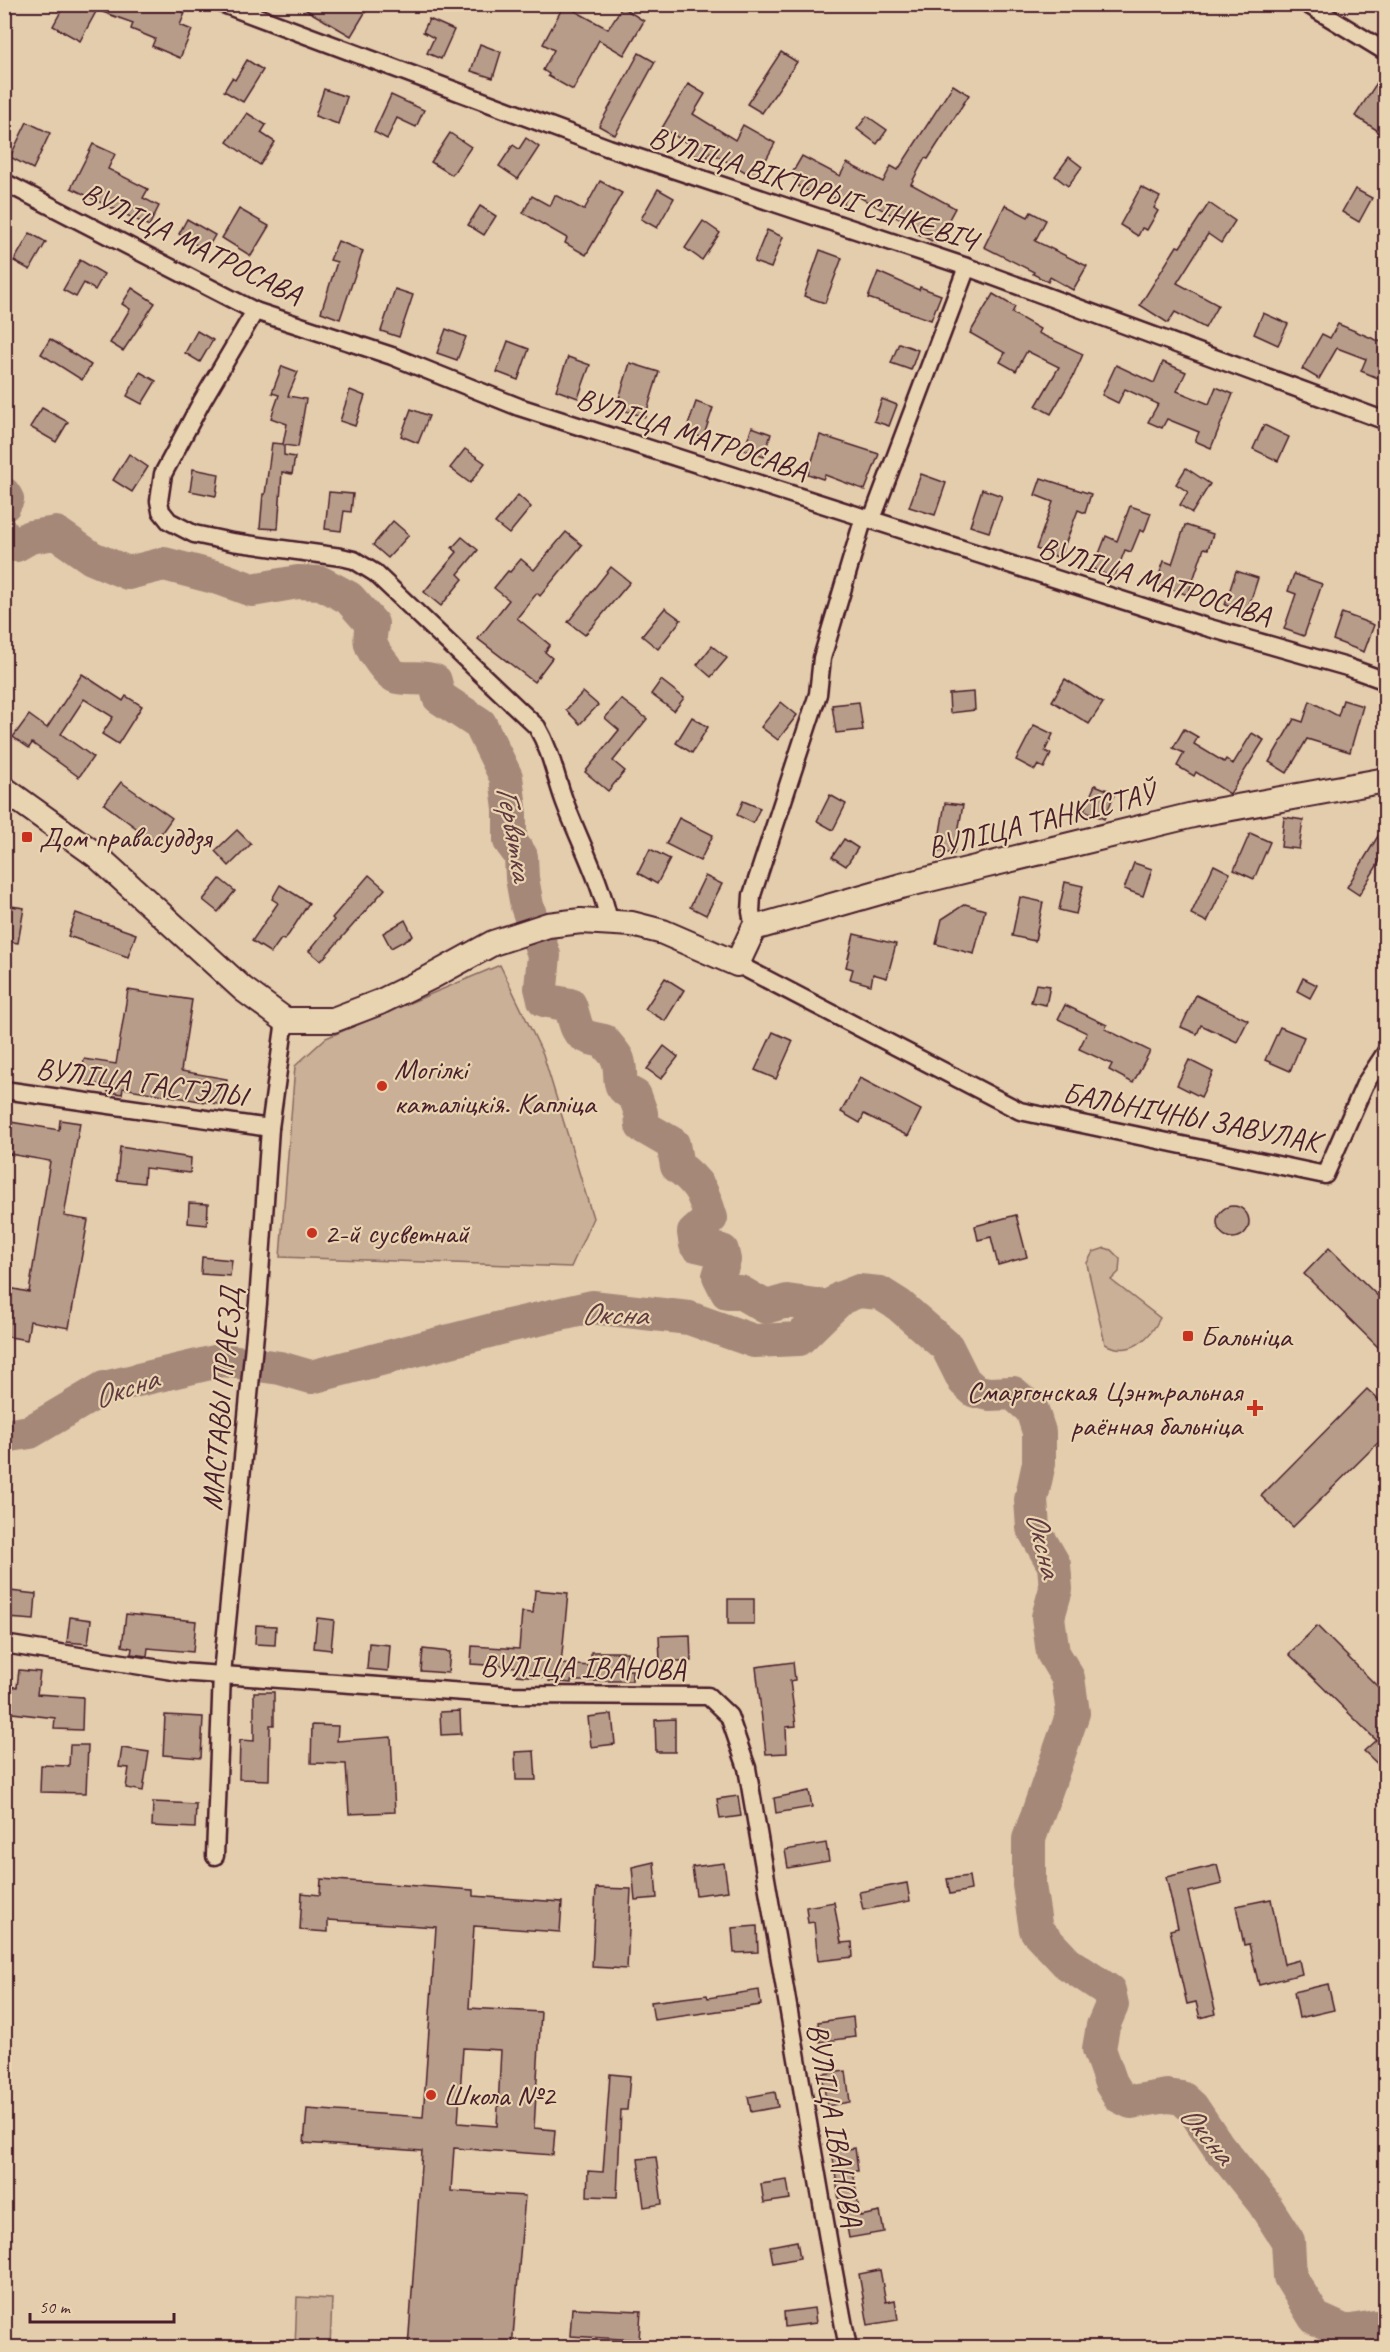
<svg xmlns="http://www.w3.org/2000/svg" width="1390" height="2352" font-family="Caveat,sans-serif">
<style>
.green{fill:#cab097;stroke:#8a6861;stroke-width:1.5}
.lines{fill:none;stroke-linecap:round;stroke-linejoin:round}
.river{stroke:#a68879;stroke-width:34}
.building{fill:#b79c89;stroke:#4a1f2b;stroke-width:1.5;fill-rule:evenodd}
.street-casing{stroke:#4a1f2b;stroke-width:21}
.secondary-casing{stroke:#4a1f2b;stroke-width:28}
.street{stroke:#e9d4b2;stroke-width:16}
.secondary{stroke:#e9d4b2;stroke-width:24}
.poi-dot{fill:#c8321e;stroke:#e9d4b2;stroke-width:2}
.labels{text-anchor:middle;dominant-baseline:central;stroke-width:4.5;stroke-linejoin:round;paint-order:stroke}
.street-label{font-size:30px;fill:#4a1f2b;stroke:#e9d4b2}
.poi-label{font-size:30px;fill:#4a1f2b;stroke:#e9d4b2;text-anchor:start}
.water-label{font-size:32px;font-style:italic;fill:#61393e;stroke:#e9d4b2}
</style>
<rect width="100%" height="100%" fill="#e3cdad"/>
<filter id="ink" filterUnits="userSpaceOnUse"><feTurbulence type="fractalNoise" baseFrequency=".0167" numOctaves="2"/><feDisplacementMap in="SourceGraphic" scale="12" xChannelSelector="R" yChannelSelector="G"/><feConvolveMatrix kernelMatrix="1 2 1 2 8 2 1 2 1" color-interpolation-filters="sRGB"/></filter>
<g filter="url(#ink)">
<g class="green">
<polygon points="500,965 543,1054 593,1218 571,1267 280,1257 295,1066 326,1038"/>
<path d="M1105,1248L1111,1250L1120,1259L1119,1272L1111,1280L1160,1318C1149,1340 1130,1357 1105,1344L1088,1269L1087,1263L1093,1252Z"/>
<polygon points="297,2297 332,2299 330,2347 295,2347"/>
</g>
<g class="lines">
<g class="river">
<polyline points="4,494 7,499 4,505"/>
<path d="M4,535L8,541L16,545L30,537L56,533L92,558L128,573L164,564L222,579L252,590L298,582L321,583L349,598L372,624C371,630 369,638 371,644C373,652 389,675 397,677C411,680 423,676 435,681L439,697L480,724L506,777L510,808V841L521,856L522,878L527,906L544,955L541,988L544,1000L570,1005C579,1033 574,1035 604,1041C608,1047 616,1054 618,1060C624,1079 613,1085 635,1096L641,1113L642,1126L673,1144L677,1166C700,1183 703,1192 711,1218L694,1233L696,1245L722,1251L724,1260L719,1276L727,1292H740L766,1307L787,1301L830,1307"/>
<polyline points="4,1436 30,1432 104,1388 223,1360 280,1368 311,1377 508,1326 592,1307 689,1318 754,1341 799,1339 841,1298 859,1291 880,1293 899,1305 947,1347 964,1381 975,1391 989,1394 1013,1393 1032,1410 1039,1432 1039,1463 1031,1500 1033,1528 1054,1565 1056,1589 1048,1617 1053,1653 1068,1678 1073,1713 1029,1839 1029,1885 1036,1930 1067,1963 1109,1991 1112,2005 1103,2026 1099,2049 1111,2083 1119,2096 1131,2102 1167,2096 1182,2098 1192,2107 1218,2146 1263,2202 1288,2241 1290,2277 1315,2318 1346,2332 1375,2327 1386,2333"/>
</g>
</g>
<g class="building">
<polygon points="65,4 166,4 185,13 180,25 192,30 180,58 152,46 155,39 131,29 133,23 97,10 80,41 53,26"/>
<polygon points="296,4 355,4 366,11 351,36"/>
<polygon points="564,5 608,29 622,7 644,21 624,55 599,40 573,90 548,76 549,74 543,70 554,50 543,44"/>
<polygon points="429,19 454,30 441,59 427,53 434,38 423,32"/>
<polygon points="480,44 501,52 493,78 471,71"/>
<polygon points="781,52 797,62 762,113 747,104"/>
<polygon points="639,53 655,62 615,135 599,126"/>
<polygon points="247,60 263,70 243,102 224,91 232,78 235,80"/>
<polygon points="1386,69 1386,136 1355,116"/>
<polygon points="688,84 705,94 693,114 735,140 743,125 775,143 756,178 710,152 705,161 689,152 692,146 662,128"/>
<polygon points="953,85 969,95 928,159 925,158 911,184 955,208 936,243 916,233 918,229 850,192 844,203 817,189 815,195 796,185 799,180 791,175 802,156 840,176 847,163 883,182 891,166 898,170"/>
<polygon points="324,89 347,97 338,124 315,116"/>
<polygon points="391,95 424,110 416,127 397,118 387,139 374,132"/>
<polygon points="247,113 266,125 261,133 275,142 260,165 227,142"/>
<polygon points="867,116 887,130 877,144 857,129"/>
<polygon points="27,122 50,133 33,169 10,157"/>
<polygon points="450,133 471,147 452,175 431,162"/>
<polygon points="526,138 539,147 518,179 499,166 513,145 519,149"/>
<polygon points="93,144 115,154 108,169 148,189 143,198 159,206 149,226 71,188"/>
<polygon points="1069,157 1082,167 1068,186 1055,176"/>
<polygon points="600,181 622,193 586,255 565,243 567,238 523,213 532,196 550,206 555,195 584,210"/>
<polygon points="1141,187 1160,197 1154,208 1158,211 1147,230 1142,228 1138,236 1120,225"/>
<polygon points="658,189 674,198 657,228 641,219"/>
<polygon points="1355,189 1372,198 1359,222 1342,212"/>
<polygon points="1209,203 1235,221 1221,243 1208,234 1177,283 1218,305 1205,328 1175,312 1168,323 1140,305 1177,246 1180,247"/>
<polygon points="1005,205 1028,217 1031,212 1046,220 1035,241 1087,266 1073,290 1050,277 1048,282 1033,274 1034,272 984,247"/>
<polygon points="480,206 496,216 484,235 468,225"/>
<polygon points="239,209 269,226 251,256 222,238"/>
<polygon points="187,219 215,235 206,251 179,234"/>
<polygon points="703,221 720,233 702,260 685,248"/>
<polygon points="767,230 783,237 771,268 754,262"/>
<polygon points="30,233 46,242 30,270 14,261"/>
<polygon points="338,241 363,251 340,319 321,312 337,262 330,260"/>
<polygon points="820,250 842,258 825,303 804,296"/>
<polygon points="80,260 104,274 95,290 84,283 76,297 63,290"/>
<polygon points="878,272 919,290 920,287 941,295 931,320 868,298"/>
<polygon points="132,288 155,303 123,351 110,343 130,309 122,304"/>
<polygon points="395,289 413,295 399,337 381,331"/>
<polygon points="993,294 1015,307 1012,313 1040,329 1038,333 1083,354 1073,377 1051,414 1036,406 1059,367 1027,351 1016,371 1000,362 1005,353 970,333"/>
<polygon points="1263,313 1288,324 1278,345 1254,334"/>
<polygon points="1338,324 1386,344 1386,360 1378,378 1361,371 1366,359 1337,348 1319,379 1302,369 1322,334 1330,338"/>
<polygon points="446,329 466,337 457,360 437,353"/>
<polygon points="197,331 213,340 200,362 185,353"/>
<polygon points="50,339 91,365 82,380 41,354"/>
<polygon points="508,341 529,349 518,380 497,372"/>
<polygon points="899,343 918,350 911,370 891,363"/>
<polygon points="568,357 590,365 578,398 556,390"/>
<polygon points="1163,362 1186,372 1177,391 1209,404 1216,387 1233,394 1211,448 1195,441 1199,432 1167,419 1162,428 1148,422 1158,404 1125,389 1118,403 1102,395 1116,365 1154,383"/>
<polygon points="630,363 659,372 645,417 616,408"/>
<polygon points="282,366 298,372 288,396 306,399 298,447 284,445 284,455 295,457 292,474 282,472 278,529 260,528 263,494 265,494 272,443 283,444 287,424 271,418 279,395 272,393"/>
<polygon points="140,372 156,381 142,404 127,396"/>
<polygon points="350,390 365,396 355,426 340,421"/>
<polygon points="882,399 897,405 889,426 874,421"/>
<polygon points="696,402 713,408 703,438 686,431"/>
<polygon points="42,408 68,422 56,442 30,427"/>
<polygon points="411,409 429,416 418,443 401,436"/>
<polygon points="1264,425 1289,437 1278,461 1253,449"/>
<polygon points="752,427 771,434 764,457 744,450"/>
<polygon points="820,435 879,454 865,490 825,475 823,479 808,474"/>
<polygon points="465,449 485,463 470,483 450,468"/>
<polygon points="129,454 148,467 132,492 113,480"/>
<polygon points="1186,468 1210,484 1192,513 1180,505 1188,492 1176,484"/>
<polygon points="193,469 219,474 216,496 190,491"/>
<polygon points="921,474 946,483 935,515 909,507"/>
<polygon points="1041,478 1091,494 1085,513 1078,510 1060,558 1036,549 1053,502 1035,495"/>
<polygon points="982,489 1002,496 989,532 970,526"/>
<polygon points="329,492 353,494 351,512 344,511 341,531 325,529"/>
<polygon points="518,495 531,507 509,534 495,523"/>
<polygon points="1130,506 1151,513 1144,532 1140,530 1131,552 1125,550 1114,578 1093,569 1106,536 1117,541"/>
<polygon points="393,521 409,535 388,558 373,545"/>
<polygon points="1185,525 1213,534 1208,549 1204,548 1188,595 1156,584 1164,561 1172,564"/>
<polygon points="566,532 582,545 540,596 537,593 517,618 550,645 545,652 552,658 534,682 478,639 509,600 494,588 508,571 510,572 521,559 534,570"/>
<polygon points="462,537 478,550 458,574 463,579 441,606 424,592 457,552 452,548"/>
<polygon points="611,567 630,582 585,635 568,622"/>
<polygon points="1236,571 1258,578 1247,612 1225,605"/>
<polygon points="1294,574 1322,584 1304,636 1284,629 1296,594 1288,591"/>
<polygon points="665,608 681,620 658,649 642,636"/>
<polygon points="1342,613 1374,625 1364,652 1333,640"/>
<polygon points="712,646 727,658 711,677 697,665"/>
<polygon points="82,674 123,701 126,696 142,706 118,744 102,734 113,717 84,699 61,734 93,757 79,777 32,743 29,748 13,737 29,715 47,728"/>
<polygon points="1065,679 1103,703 1089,724 1052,701"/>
<polygon points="661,680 684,698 674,711 651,694"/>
<polygon points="583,692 598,705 580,724 566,710"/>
<polygon points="974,692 975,710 950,713 949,694"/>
<polygon points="621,699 647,719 613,761 625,771 608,791 585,772 619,730 605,718"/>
<polygon points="1343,700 1363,706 1350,752 1307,739 1287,773 1269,762 1294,719 1303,722 1310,701 1338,716"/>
<polygon points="781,702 797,715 778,740 761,727"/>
<polygon points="859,702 863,730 836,733 832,705"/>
<polygon points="692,717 708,727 692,753 676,743"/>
<polygon points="1034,725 1053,734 1045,751 1051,754 1044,768 1038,765 1035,770 1016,760"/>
<polygon points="1184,729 1198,737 1194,744 1224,762 1226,759 1233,764 1252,733 1264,740 1230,794 1196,772 1194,776 1177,766 1184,753 1173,748"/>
<polygon points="121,782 172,818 155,842 104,804"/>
<polygon points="1095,785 1115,793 1104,819 1084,810"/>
<polygon points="830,795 846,804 833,830 817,821"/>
<polygon points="743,801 760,808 753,823 737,815"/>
<polygon points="945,803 963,805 954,854 937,851"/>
<polygon points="1284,817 1303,820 1299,849 1281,847"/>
<polygon points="679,818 713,835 700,861 666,844"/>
<polygon points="1386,823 1386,851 1359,895 1347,887"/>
<polygon points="237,830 251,844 229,866 215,851"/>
<polygon points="1250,833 1270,842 1254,879 1234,870"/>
<polygon points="844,839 858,848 846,866 832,857"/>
<polygon points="650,849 670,859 657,884 638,873"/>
<polygon points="1134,863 1152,869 1143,896 1124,889"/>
<polygon points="1214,865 1230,873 1207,922 1191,914"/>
<polygon points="369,875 385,889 321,961 309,951 334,920 332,918"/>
<polygon points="705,876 722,884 706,915 690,907"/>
<polygon points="220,879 235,891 218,912 203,900"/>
<polygon points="1065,882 1083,886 1076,914 1059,910"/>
<polygon points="280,885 309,903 289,934 284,940 281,939 271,953 252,941 278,903 272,899"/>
<polygon points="1020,897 1043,902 1035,941 1012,936"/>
<polygon points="965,904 985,910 974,954 936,944 942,919"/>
<polygon points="4,905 24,908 18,943 4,941"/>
<polygon points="76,913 136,934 128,957 68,936"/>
<polygon points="405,920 413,936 391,948 383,933"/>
<polygon points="854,934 896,944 887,978 873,974 871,985 850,979 853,969 846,967"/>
<polygon points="665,978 684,990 665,1021 645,1009"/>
<polygon points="1303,978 1317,985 1310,998 1297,991"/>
<polygon points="1036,984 1050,986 1046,1005 1031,1002"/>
<polygon points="128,990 192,1000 181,1071 227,1079 223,1105 123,1088 122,1094 108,1092 108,1086 81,1082 84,1059 116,1064"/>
<polygon points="1196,995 1248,1020 1237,1042 1201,1025 1197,1034 1181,1027"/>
<polygon points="1065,1005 1107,1025 1105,1029 1150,1051 1133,1083 1109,1070 1112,1064 1079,1049 1087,1033 1058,1019"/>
<polygon points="1280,1027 1304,1037 1290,1071 1265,1060"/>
<polygon points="773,1032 793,1041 776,1079 755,1070"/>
<polygon points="664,1046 678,1057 661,1079 647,1069"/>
<polygon points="1189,1060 1213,1072 1201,1097 1177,1085"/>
<polygon points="860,1078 921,1110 908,1136 864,1114 860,1123 841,1112"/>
<polygon points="60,1120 80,1123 64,1216 88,1220 69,1328 30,1321 27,1340 4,1336 4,1287 29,1292 50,1161 4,1153 4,1121 59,1130"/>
<polygon points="120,1147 191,1158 190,1173 145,1168 144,1183 117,1180"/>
<polygon points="189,1203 208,1204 207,1225 188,1223"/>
<circle cx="1233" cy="1222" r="16"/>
<polygon points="1016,1215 1027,1257 998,1265 991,1237 978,1240 975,1226"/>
<polygon points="1329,1248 1386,1304 1386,1355 1304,1274"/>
<polygon points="202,1257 232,1260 230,1276 201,1274"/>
<polygon points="1367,1389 1386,1407 1386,1435 1293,1527 1261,1496"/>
<polygon points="535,1590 568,1593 561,1664 591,1666 591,1652 627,1652 627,1670 632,1670 632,1681 571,1681 571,1683 549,1681 550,1678 516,1675 517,1667 471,1664 472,1646 519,1649 522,1612 533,1613"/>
<polygon points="10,1591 36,1594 34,1620 8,1618"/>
<rect x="728" y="1599" width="26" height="25"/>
<polygon points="126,1614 196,1621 193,1652 148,1648 147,1656 131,1654 132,1648 122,1646"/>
<polygon points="70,1617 91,1620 88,1644 67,1642"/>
<polygon points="317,1618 334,1620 331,1650 314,1648"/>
<polygon points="256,1625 276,1626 275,1645 255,1644"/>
<polygon points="1317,1626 1386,1695 1386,1772 1364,1751 1376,1740 1289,1654"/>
<polygon points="690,1635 691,1661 660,1661 659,1636"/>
<polygon points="369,1643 390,1645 388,1671 367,1669"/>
<polygon points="423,1649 450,1652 448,1673 421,1671"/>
<polygon points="793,1662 795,1680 790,1681 796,1726 786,1727 787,1753 766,1754 756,1667"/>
<polygon points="19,1670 40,1672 37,1694 83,1697 82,1730 54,1729 55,1718 4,1712 4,1686 17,1687"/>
<polygon points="254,1692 274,1692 274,1725 270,1725 269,1780 239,1779 240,1740 254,1741"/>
<polygon points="460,1711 461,1734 441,1735 440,1712"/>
<polygon points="612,1714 615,1744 591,1747 588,1717"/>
<polygon points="165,1715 203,1717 201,1758 163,1755"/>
<polygon points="675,1719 675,1752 656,1752 655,1720"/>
<polygon points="312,1725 338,1726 337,1741 391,1737 395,1812 349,1814 346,1764 311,1763"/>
<polygon points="70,1745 88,1745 86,1793 40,1792 41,1765 69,1766"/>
<polygon points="122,1748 149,1752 143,1791 126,1788 129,1768 119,1767"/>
<polygon points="534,1751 536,1780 516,1780 515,1752"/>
<polygon points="809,1791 812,1807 776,1813 774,1798"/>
<polygon points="738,1796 741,1816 720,1819 717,1799"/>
<polygon points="153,1802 196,1804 195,1828 152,1826"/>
<polygon points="826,1843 829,1861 788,1868 785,1850"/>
<polygon points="654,1862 657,1898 635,1900 632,1867"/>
<polygon points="724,1863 728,1891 696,1895 692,1867"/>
<polygon points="1217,1865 1222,1884 1188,1892 1216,2014 1200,2018 1196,2002 1187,2004 1170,1930 1178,1928 1166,1877"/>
<polygon points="969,1876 971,1890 950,1894 947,1879"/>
<path d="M321,1879L473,1890V1896L562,1902L560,1932L474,1926L469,2008L541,2012L534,2128L555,2130L553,2155L454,2148L451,2191L525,2196L512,2348H408L422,2151L304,2143L307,2109L423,2117L436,1927L328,1920V1932L300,1930L302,1893L320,1895ZM463,2048L501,2050L497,2126L458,2123Z"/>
<polygon points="907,1883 910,1901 863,1910 859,1892"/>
<polygon points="596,1888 631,1889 627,1969 592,1967"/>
<polygon points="1271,1899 1284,1964 1299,1960 1302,1974 1259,1985 1249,1944 1244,1945 1236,1906"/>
<polygon points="834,1902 841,1943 852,1942 853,1957 818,1961 814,1922 808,1923 806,1907"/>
<polygon points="757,1926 758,1952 734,1953 732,1928"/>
<polygon points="1328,1984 1334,2010 1299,2018 1294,1992"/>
<polygon points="759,1990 761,2005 654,2020 651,2002 707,1995 708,1998"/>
<polygon points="853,2017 855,2037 820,2042 818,2022"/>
<polygon points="846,2071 850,2102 827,2106 822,2074"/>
<polygon points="610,2074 630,2076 627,2110 621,2110 617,2197 587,2196 588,2171 603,2172"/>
<polygon points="775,2092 778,2107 751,2112 748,2097"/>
<polygon points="855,2148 858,2171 853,2171 860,2216 880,2212 884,2232 849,2238 842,2199 839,2200 832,2151"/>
<polygon points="656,2157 662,2204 644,2207 638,2159"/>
<polygon points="787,2180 790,2199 764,2203 761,2184"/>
<polygon points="797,2241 800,2258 773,2263 770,2246"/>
<polygon points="880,2270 886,2302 895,2300 898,2320 868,2325 859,2274"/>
<polygon points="572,2308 641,2311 639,2340 570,2336"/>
<polygon points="814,2308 816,2323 785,2327 784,2312"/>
</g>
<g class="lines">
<g class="street-casing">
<g id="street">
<polyline points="223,4 609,148 967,267 1386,421"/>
<polyline points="1307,4 1386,52"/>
<polyline points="4,182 255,311 392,356 519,407 1206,627 1347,667 1386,681"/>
<path d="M255,311L202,401L163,474L159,501L161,511L169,521L194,534L232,542L341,557L354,560L375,573L537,727C551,751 555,775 564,800C579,841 600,878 609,921"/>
<polyline points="872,519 967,267"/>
<polyline points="754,928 751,912 752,895 818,694 822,658 864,517"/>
<polyline points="737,964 1020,1111 1325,1175 1365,1084 1386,1052"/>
<polyline points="4,1090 270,1128"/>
<polyline points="4,1644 179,1672 508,1695 708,1696 729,1716 747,1768 832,2262 848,2348"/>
<polyline points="215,1856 222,1674 258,1303 270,1128 285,1020"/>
</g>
</g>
<g class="secondary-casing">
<polyline id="secondary" points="4,789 96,855 243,989 285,1020 333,1020 380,1002 431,977 493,943 548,925 581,921 632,924 663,932 737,964 754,928 901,886 1193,815 1386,780"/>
</g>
<use href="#street" class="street"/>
<use href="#secondary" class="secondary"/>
</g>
</g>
<g class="poi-dot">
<rect x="21" y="831" width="12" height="12" rx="3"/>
<circle cx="382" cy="1086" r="6"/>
<circle cx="312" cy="1233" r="6"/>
<rect x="1182" y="1330" width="12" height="12" rx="3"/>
<path d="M1252 1399h6v6h6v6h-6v6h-6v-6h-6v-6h6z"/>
<circle cx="431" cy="2095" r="6"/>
</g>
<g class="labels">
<g class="street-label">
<text transform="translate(813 188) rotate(18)">ВУЛІЦА ВІКТОРЫІ СІНКЕВІЧ</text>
<text transform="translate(192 243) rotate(26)">ВУЛІЦА МАТРОСАВА</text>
<text transform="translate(692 434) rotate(18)">ВУЛІЦА МАТРОСАВА</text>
<text transform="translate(1155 581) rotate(17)">ВУЛІЦА МАТРОСАВА</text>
<text transform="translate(1041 820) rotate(-14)">ВУЛІЦА ТАНКІСТАЎ</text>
<text transform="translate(141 1082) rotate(8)">ВУЛІЦА ГАСТЭЛЫ</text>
<text transform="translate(1191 1117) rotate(11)">БАЛЬНІЧНЫ ЗАВУЛАК</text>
<text transform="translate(221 1399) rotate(-85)">МАСТАВЫ ПРАЕЗД</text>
<text transform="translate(583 1667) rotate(1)">ВУЛІЦА ІВАНОВА</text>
<text transform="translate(835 2125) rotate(80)">ВУЛІЦА ІВАНОВА</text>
</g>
<g class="poi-label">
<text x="39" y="837">Дом правасуддзя</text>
<text x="394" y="1069">Могілкі<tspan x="394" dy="34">каталіцкія. Капліца</tspan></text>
<text x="324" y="1233">2-й сусветнай</text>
<text x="1200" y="1336">Бальніца</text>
<text x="1242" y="1391" text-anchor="end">Смаргонская Цэнтральная<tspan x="1242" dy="34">раённая бальніца</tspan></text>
<text x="443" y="2095">Школа №2</text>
</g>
<g class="water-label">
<text transform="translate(515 833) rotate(80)">Гервятка</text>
<text transform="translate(614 1314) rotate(1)">Оксна</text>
<text transform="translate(125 1388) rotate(-19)">Оксна</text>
<text transform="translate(1044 1544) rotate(76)">Оксна</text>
<text transform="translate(1207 2134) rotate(50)">Оксна</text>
</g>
</g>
<rect width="1390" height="2352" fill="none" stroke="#e9d4b2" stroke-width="24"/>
<rect x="12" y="12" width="1366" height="2328" fill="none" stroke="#4a1f2b" stroke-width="2" filter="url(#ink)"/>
<path d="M30 2313v9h144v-9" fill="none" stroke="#4a1f2b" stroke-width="3"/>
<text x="39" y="2313" font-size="18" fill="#4a1f2b" stroke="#e9d4b2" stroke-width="4.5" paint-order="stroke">50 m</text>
</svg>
